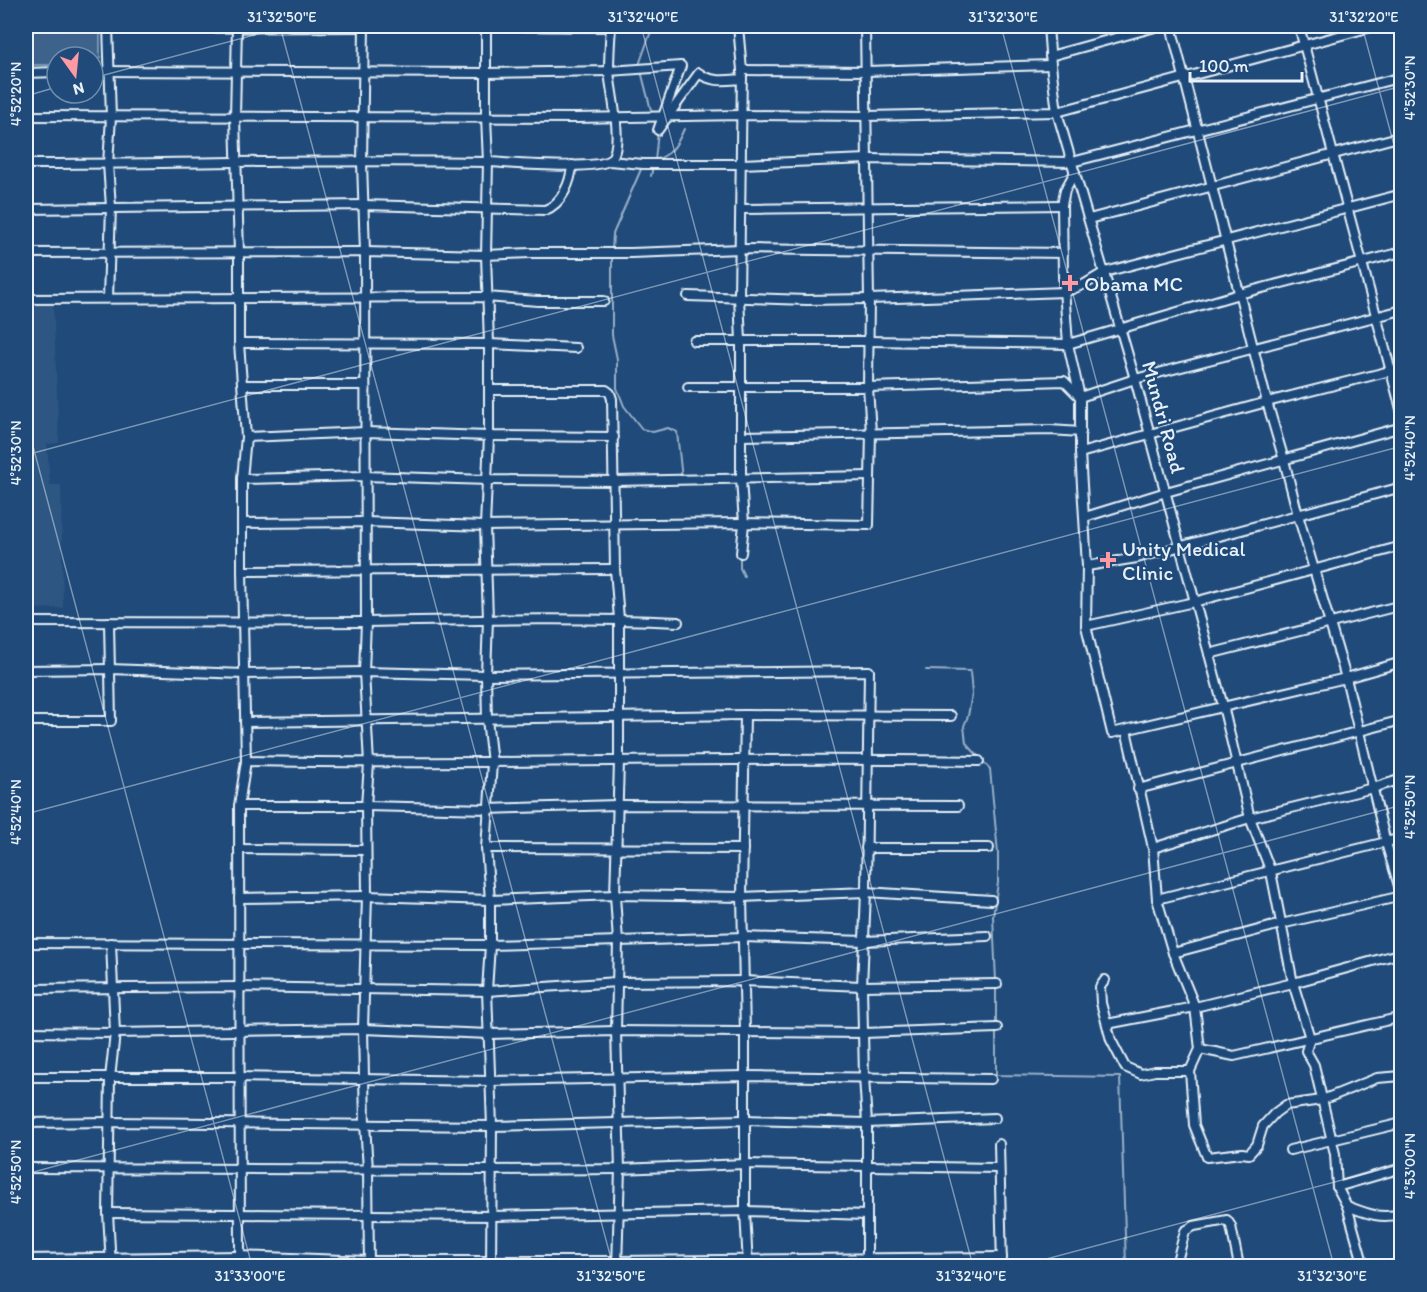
<svg xmlns="http://www.w3.org/2000/svg" width="1427" height="1292" font-family="Itim,sans-serif">
<style>
.built{fill:#2e5683}
.green{fill:#3c628c;stroke:#92aac2;stroke-width:1.5}
.lines{fill:none;stroke-linecap:round;stroke-linejoin:round}
.stream{stroke:#9ab0c7;stroke-width:2}
.street-casing{stroke:#e8f1f8;stroke-width:12}
.street{stroke:#1f4a7a;stroke-width:8}
.ticks{fill:none;stroke:#e8f1f8;stroke-width:1.5;stroke-opacity:0.45}
.poi-dot{fill:#ff9aa2;stroke:#1f4a7a;stroke-width:2}
.labels{text-anchor:middle;dominant-baseline:central;stroke-width:4.5;stroke-linejoin:round;paint-order:stroke}
.poi-label{font-size:21px;fill:#e8f1f8;stroke:#1f4a7a;text-anchor:start}
.street-label{font-size:21px;fill:#e8f1f8;stroke:#1f4a7a}
.neatline{fill:none;stroke:#e8f1f8;stroke-width:2}
.ticks-label{font-size:15px;text-anchor:middle;fill:#e8f1f8}
</style>
<rect width="100%" height="100%" fill="#1f4a7a"/>
<filter id="ink" filterUnits="userSpaceOnUse"><feTurbulence type="fractalNoise" baseFrequency=".0167" numOctaves="2"/><feDisplacementMap in="SourceGraphic" scale="12" xChannelSelector="R" yChannelSelector="G"/><feConvolveMatrix kernelMatrix="1 2 1 2 8 2 1 2 1" color-interpolation-filters="sRGB"/></filter>
<g filter="url(#ink)">
<polygon class="built" points="53,302 59,443 47,444 50,485 61,485 63,608 26,609 26,303"/>
<polygon class="green" points="26,26 100,26 100,65 93,65 93,57 57,57 57,65 26,65"/>
<g class="lines">
<g class="stream">
<polyline points="640,66 640,62 650,34 658,26"/>
<polyline points="641,71 651,110 654,114"/>
<path d="M651,161C671,156 676,147 684,129"/>
<polyline points="655,161 658,131"/>
<polyline points="651,176 653,166"/>
<polyline points="612,251 613,234 642,167"/>
<polyline points="612,257 612,335 617,359 617,388 624,406 642,429 653,432 668,428 677,432 682,479"/>
<polyline points="738,493 740,520"/>
<polyline points="740,556 740,568 744,576"/>
<polyline points="926,670 970,671 972,694 968,716 964,726 966,743 990,769 998,853 998,883 993,916 996,981"/>
<polyline points="996,987 996,1075 1120,1077 1126,1266"/>
</g>
<g class="street-casing">
<g id="street">
<polyline points="237,26 235,117 239,253 239,343 246,437 242,479 242,571 246,761 239,806 240,1266"/>
<polyline points="364,26 362,163 365,252 366,622 364,672 369,764 366,806 367,896 363,1029 365,1124 368,1169 369,1266"/>
<polyline points="486,26 486,117 488,162 486,255 489,344 489,436 485,526 488,619 486,675 487,719 492,763 486,848 490,900 490,945 487,991 492,1126 491,1266"/>
<polyline points="486,26 611,27"/>
<polyline points="738,26 742,70 739,297 741,341 741,478 744,524 741,553"/>
<polyline points="800,26 1048,27"/>
<polyline points="1048,26 1051,65 1057,112 1135,379 1223,706 1250,818 1271,872 1293,983 1310,1038 1306,1051 1314,1065 1335,1154 1337,1187 1347,1206 1364,1266"/>
<polyline points="1171,26 1267,402 1284,460 1298,515 1346,678 1386,843 1402,896"/>
<polyline points="1299,26 1402,413"/>
<polyline points="108,28 364,27"/>
<polyline points="1050,56 1159,26"/>
<polyline points="742,70 867,71 1051,65"/>
<path d="M93,71L486,73L609,71L681,66L658,130L699,73C711,83 727,80 742,79"/>
<polyline points="26,73 57,72"/>
<polyline points="26,116 576,118 741,115 867,116 1057,112 1375,26"/>
<polyline points="609,161 643,164 742,164 868,159 1072,162 1402,77"/>
<path d="M26,164C180,164 334,159 488,162C510,163 596,171 610,160C625,147 610,89 609,71C609,56 610,40 611,26"/>
<polyline points="1075,172 1065,190 1062,205 1063,276 1068,344 1080,397 1080,453 1087,566 1086,626 1112,733 1346,678 1402,662"/>
<path d="M26,209L364,205L545,210C562,204 571,182 572,165"/>
<polyline points="741,209 1062,205"/>
<polyline points="1089,219 1402,136"/>
<polyline points="26,253 365,252 486,255 530,253 631,253 741,249 1063,253"/>
<polyline points="688,296 807,300 869,299 1065,292 1085,284 1105,272 1402,194"/>
<polyline points="108,298 111,207 108,164 111,117 108,26"/>
<polyline points="26,299 486,297 538,301 604,301"/>
<polyline points="694,341 867,341 1068,344 1239,294 1402,252"/>
<polyline points="239,343 489,344 576,348"/>
<polyline points="243,385 365,385"/>
<polyline points="688,387 868,387 1064,381 1080,397 1135,379 1402,310"/>
<polyline points="489,390 606,390 610,393 612,399 615,569 619,619 619,762 615,895 618,942 616,1031 620,1169 617,1266"/>
<polyline points="741,436 1050,430 1081,432"/>
<polyline points="246,437 366,432 489,436 614,437"/>
<polyline points="1080,453 1267,402 1402,368"/>
<polyline points="242,479 364,476 488,480 615,481 870,476"/>
<polyline points="1085,517 1166,492 1402,427"/>
<polyline points="243,523 365,522 485,526 740,523 869,525 871,433 868,387 869,299 865,26"/>
<polyline points="1087,566 1137,558 1402,487"/>
<polyline points="242,571 615,569"/>
<path d="M26,622C139,622 252,623 365,622C470,620 574,617 678,622"/>
<polyline points="1086,626 1194,602 1402,546"/>
<polyline points="1209,654 1402,605"/>
<polyline points="26,670 110,669 244,674 364,672 486,675 869,671 866,892 862,986 864,1077 867,1123 867,1266"/>
<polyline points="745,715 742,897 745,1032 745,1211 748,1266"/>
<polyline points="26,721 111,721 109,622"/>
<polyline points="245,722 745,715 951,716"/>
<polyline points="1126,730 1153,848 1157,899 1173,953 1195,1007 1200,1049 1190,1071"/>
<path d="M246,761C490,766 735,756 979,761"/>
<polyline points="1138,789 1402,720"/>
<polyline points="239,806 366,806 488,809 617,805 958,806"/>
<polyline points="486,848 743,849"/>
<polyline points="866,848 989,848"/>
<polyline points="1153,848 1250,818 1373,788 1402,779"/>
<polyline points="239,849 366,850"/>
<polyline points="239,898 367,896 490,900 615,895 742,897 866,892 991,900"/>
<polyline points="1157,899 1402,838"/>
<polyline points="26,943 490,945 744,937 864,941 987,936"/>
<polyline points="1173,953 1281,924 1402,896"/>
<polyline points="1105,980 1100,987 1101,1003 1111,1040 1125,1067 1141,1074 1155,1071 1190,1071 1194,1125 1207,1157 1242,1153 1249,1154 1257,1145 1263,1126 1275,1113 1286,1105 1322,1100 1377,1078 1402,1076"/>
<polyline points="26,989 239,987 487,991 617,982 744,981 862,986 997,984"/>
<polyline points="1107,1024 1195,1007 1293,983 1402,953"/>
<polyline points="26,1032 115,1033 363,1029 490,1034 616,1031 864,1033 997,1028"/>
<polyline points="1200,1049 1234,1056 1402,1017"/>
<polyline points="26,1077 238,1077 490,1081 744,1076 991,1079"/>
<polyline points="26,1123 109,1122 492,1126 744,1120 867,1123 995,1118"/>
<polyline points="999,1144 1002,1266"/>
<polyline points="1290,1150 1402,1123"/>
<polyline points="26,1168 491,1170 620,1169 745,1164 997,1168"/>
<polyline points="1337,1187 1402,1168"/>
<path d="M1347,1206C1368,1214 1379,1219 1402,1214"/>
<polyline points="108,1213 492,1216 745,1211 866,1215"/>
<polyline points="26,1259 239,1256 369,1261 617,1261 1002,1257"/>
<polyline points="1177,1261 1185,1231 1194,1226 1227,1220 1231,1226 1239,1266"/>
<polyline points="111,1266 108,1213 110,1078 115,1033 111,943"/>
<polyline points="1390,1266 1402,1264"/>
</g>
</g>
<use href="#street" class="street"/>
</g>
</g>
<path class="ticks" d="M280,26L613,1266M641,26L973,1266M1001,26L1334,1266M1362,26L1402,175M93,78L288,26M26,96L57,87M26,420L252,1266M26,455L1402,86M26,814L1402,446M26,1174L1402,805M1020,1266L1402,1164"/>
<g class="poi-dot">
<path d="M1067 274h6v6h6v6h-6v6h-6v-6h-6v-6h6z"/>
<path d="M1105 551h6v6h6v6h-6v6h-6v-6h-6v-6h6z"/>
</g>
<g class="labels">
<g class="poi-label">
<text x="1084" y="283">Obama MC</text>
<text x="1122" y="548">Unity Medical<tspan x="1122" dy="24">Clinic</tspan></text>
</g>
<g class="street-label">
<text transform="translate(1164 417) rotate(75)">Mundri Road</text>
</g>
</g>
<rect width="1427" height="1292" fill="none" stroke="#1f4a7a" stroke-width="66"/>
<g transform="translate(75 75) rotate(165)"><circle r="28" fill="#1f4a7a" stroke="#6f8dac" stroke-width="1.5"/>
<path d="M0-4.5L10 22L0 15L-10 22Z" fill="#ff9aa2"/>
<text y="-9" font-size="16" font-weight="bold" text-anchor="middle" fill="#e8f1f8">N</text>
</g>
<path d="M1190 72v9h112v-9" fill="none" stroke="#e8f1f8" stroke-width="3"/>
<text x="1199" y="72" font-size="18" fill="#e8f1f8" stroke="#1f4a7a" stroke-width="4.5" paint-order="stroke">100 m</text>
<rect x="33" y="33" width="1361" height="1226" class="neatline"/>
<g class="ticks-label">
<text x="282" y="22">31°32'50"E</text>
<text x="643" y="22">31°32'40"E</text>
<text x="1003" y="22">31°32'30"E</text>
<text x="1364" y="22">31°32'20"E</text>
<text transform="translate(1410 88) rotate(-90)" y="5">4°52'30"N</text>
<text transform="translate(16 94) rotate(-90)" y="5">4°52'20"N</text>
<text transform="translate(1410 448) rotate(-90)" y="5">4°52'40"N</text>
<text transform="translate(16 453) rotate(-90)" y="5">4°52'30"N</text>
<text transform="translate(1410 807) rotate(-90)" y="5">4°52'50"N</text>
<text transform="translate(16 812) rotate(-90)" y="5">4°52'40"N</text>
<text transform="translate(1410 1166) rotate(-90)" y="5">4°53'00"N</text>
<text transform="translate(16 1172) rotate(-90)" y="5">4°52'50"N</text>
<text x="250" y="1281">31°33'00"E</text>
<text x="611" y="1281">31°32'50"E</text>
<text x="971" y="1281">31°32'40"E</text>
<text x="1332" y="1281">31°32'30"E</text>
</g>
</svg>
